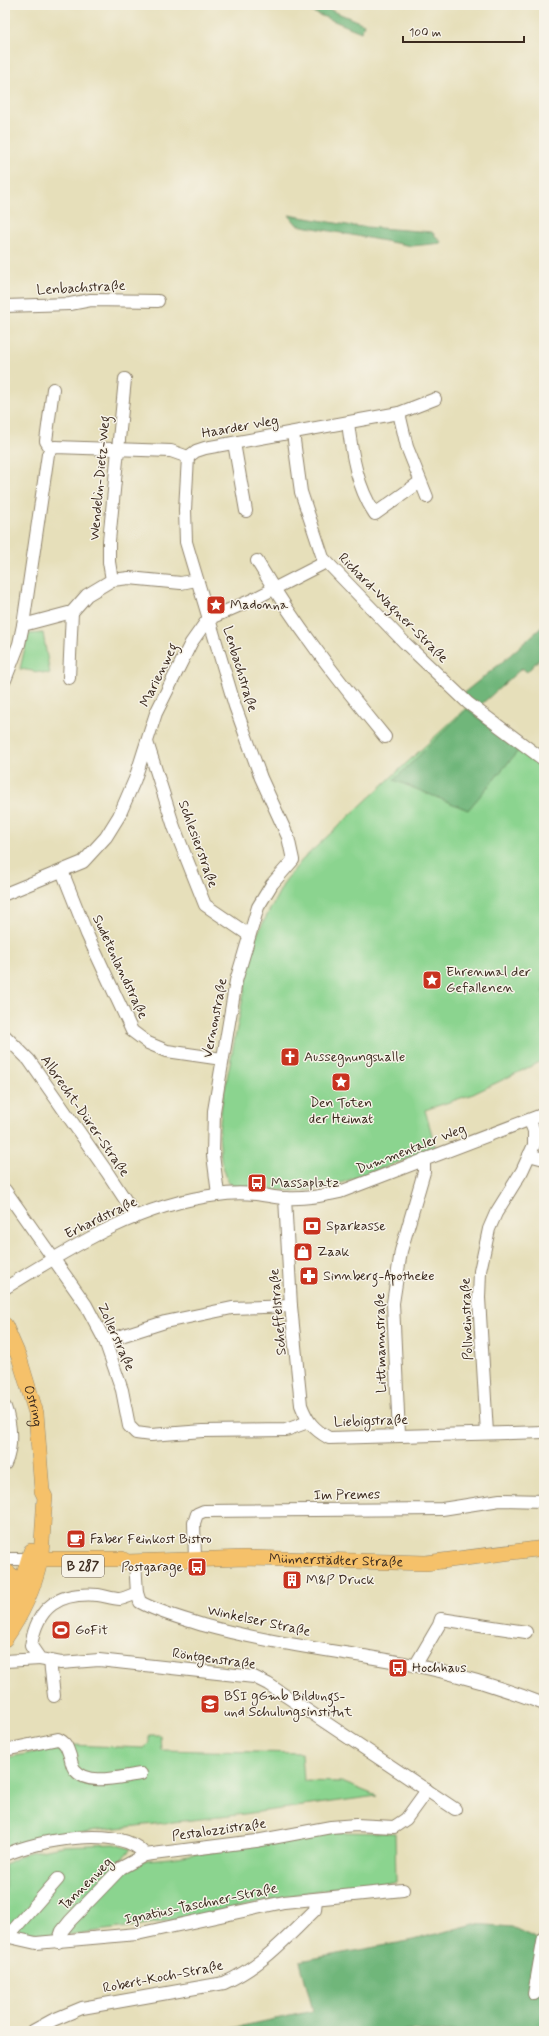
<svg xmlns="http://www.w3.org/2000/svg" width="549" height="2036" font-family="Mynerve,sans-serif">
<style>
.green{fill:#8bd48f;stroke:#637f56}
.forest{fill:#70b67a;stroke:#56704c}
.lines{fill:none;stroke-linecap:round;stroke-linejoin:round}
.minor-casing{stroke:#90846c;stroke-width:14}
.major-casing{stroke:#90846c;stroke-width:16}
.minor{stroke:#fff;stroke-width:12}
.major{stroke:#f5c16b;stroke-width:15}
.labels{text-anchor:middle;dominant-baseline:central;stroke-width:3;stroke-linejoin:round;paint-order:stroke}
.shield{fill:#f7f3e8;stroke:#73665b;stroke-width:1}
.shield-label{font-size:13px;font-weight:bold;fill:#3b2a1e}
.street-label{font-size:14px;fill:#3b2a1e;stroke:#f7f3e8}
.poi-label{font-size:14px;fill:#3b2a1e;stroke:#f7f3e8;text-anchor:start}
</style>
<rect width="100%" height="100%" fill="#f7f3e8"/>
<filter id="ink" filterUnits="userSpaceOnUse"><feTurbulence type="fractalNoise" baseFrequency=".025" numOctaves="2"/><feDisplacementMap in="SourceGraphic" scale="8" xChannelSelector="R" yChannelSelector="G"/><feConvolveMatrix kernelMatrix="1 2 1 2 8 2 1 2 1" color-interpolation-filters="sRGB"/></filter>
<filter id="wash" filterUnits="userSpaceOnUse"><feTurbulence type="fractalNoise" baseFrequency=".012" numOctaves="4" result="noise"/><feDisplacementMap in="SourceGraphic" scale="16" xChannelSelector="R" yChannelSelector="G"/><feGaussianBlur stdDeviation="0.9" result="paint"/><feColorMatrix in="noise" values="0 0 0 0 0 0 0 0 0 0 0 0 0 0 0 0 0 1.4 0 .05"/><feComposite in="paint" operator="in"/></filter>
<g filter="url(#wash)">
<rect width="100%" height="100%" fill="#e6dfba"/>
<g class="green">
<polygon points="43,633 50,674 20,669 28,634"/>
<polygon points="467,707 544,764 544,1060 473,1094 425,1110 436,1149 338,1184 313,1189 300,1191 234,1187 228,1182 221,1160 219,1132 222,1103 255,938 285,881 303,859"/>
<polygon points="149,1735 160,1735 161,1750 302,1753 304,1781 342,1782 377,1796 229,1816 43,1836 5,1849 5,1758 72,1745 143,1748 149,1743"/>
<path d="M333,1832L395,1833L396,1882C324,1884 255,1905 184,1918C145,1925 106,1930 67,1935V1930L125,1870L146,1860L170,1858Z"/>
<polygon points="115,1844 131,1849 106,1875 52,1937 5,1930 5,1864 25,1853 62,1846"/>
</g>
<g class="forest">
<polygon points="295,5 319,5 364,24 361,32"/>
<polygon points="289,215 353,226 432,232 442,243 412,246 297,225"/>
<polygon points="544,625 544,654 527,672 522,668 476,709 461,695 501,663"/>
<polygon points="467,709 519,750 468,810 394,780"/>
<polygon points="474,1924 512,1927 537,1939 544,1954 544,2031 219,2031 313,2011 300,1961 413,1940"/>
</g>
</g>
<g filter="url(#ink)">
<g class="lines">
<g class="minor-casing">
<g id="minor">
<polyline points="5,306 70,304 91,300 158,301"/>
<polyline points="399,413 407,447 427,497"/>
<path d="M348,423C352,455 357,487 375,514L420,482"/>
<polyline points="293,433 301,492 323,558 405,643 468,703 544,760"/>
<polyline points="234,443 246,511"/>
<polyline points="51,449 55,447 171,451 188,457 196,451 205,448 399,413 435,399"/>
<polyline points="188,457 185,510 186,542 235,706 261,778 288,837 293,860 272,884 258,907 236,981 214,1111 213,1155 218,1194"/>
<path d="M257,561C294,624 339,681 385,737"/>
<polyline points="112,580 109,562 109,541 125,379"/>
<polyline points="23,625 72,612 87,595 112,580 129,578 181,583 196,580"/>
<polyline points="69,678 72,612"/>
<polyline points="5,680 19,644 23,625 48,454 51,449 46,441 53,389"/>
<polyline points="147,742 174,827 205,905 249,935"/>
<polyline points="62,871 87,934 132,1031 148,1043 167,1051 222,1059"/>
<polyline points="5,894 83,862 106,837 119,816 135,779 156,713 191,643 208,619 252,600 326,562"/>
<polyline points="5,1036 29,1060 107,1172 128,1204 134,1218"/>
<polyline points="529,1155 544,1159"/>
<polyline points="5,1190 86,1305 105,1341 122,1390 129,1426 136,1433 151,1435 203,1431 286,1430 308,1422"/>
<path d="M285,1198L291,1306L301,1405C307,1421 313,1429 329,1438L544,1432"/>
<path d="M5,1288C70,1248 139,1204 217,1195C229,1193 243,1193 256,1194C266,1195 276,1198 286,1198C305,1199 321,1196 340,1192L544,1114"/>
<polyline points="105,1341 165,1322 232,1308 291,1306"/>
<path d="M5,1407C11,1424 13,1447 5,1464"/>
<polyline points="487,1433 479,1298 480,1271 489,1229 496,1213 522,1171 534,1145 534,1131 530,1121"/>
<polyline points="399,1435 393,1303 401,1251 424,1172 424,1159"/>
<polyline points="5,1559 29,1559"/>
<polyline points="195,1560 194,1523 197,1514 204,1511 442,1509 500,1500 544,1501"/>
<path d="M135,1562L137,1593L140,1602C160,1613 181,1618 203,1625C257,1640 313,1648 369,1657C429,1666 488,1682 544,1704"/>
<path d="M137,1593C132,1595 125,1598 120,1599C113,1599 105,1596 98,1595C59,1592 37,1606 31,1646L40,1659L61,1663L99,1660L254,1677L268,1684L455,1809"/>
<polyline points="5,1661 40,1659"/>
<polyline points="50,1661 54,1696"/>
<polyline points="415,1666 439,1625 441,1619 526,1632"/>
<path d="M5,1750L58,1739C66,1742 67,1748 70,1756C71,1760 72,1767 75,1770C89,1787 122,1776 141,1774"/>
<path d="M5,1855C34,1841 123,1823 145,1855"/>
<polyline points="5,1936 36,1943 137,1934 284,1902 403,1890"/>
<polyline points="8,1936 58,1879"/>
<polyline points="544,1937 534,1994 544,1986"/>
<polyline points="58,1942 62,1931 70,1921 121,1868 145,1855 256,1841 331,1827 356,1825 394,1827 406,1819 427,1790"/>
<path d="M33,2031L53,2020L82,2008L224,1983C262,1966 286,1938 315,1910L316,1899"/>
</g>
</g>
<g class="major-casing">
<g id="major">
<path id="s1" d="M5,1325L19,1357L36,1413L42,1491L45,1497C43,1518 43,1540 40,1561C34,1588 21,1616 5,1639"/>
<path id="s2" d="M29,1559H122L127,1562L245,1558L426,1563L544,1548"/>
<polyline points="5,1570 15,1578 16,1585 13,1595"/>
<polyline points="5,1618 18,1594 31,1551"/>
</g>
</g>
<use href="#minor" class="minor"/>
<use href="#major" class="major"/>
</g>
</g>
<defs>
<g id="sight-square" transform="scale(1)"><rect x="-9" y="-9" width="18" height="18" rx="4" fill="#c8321e" stroke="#f7f3e8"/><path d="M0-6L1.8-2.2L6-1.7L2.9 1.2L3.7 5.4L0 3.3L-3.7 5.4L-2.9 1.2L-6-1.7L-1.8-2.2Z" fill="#fff"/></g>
<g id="church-square" transform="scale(1)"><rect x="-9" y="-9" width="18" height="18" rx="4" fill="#c8321e" stroke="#f7f3e8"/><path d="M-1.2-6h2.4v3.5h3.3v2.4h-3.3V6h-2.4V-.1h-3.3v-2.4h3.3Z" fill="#fff"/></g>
<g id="bus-square" transform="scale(1)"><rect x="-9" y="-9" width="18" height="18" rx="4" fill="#c8321e" stroke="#f7f3e8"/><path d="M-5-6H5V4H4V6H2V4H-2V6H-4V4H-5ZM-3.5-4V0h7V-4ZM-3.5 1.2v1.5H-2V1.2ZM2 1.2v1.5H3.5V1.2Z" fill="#fff"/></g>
<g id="bank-square" transform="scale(1)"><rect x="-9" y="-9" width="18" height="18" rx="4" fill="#c8321e" stroke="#f7f3e8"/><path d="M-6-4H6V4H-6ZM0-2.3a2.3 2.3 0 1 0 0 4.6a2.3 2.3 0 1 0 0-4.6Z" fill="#fff"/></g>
<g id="shop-square" transform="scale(1)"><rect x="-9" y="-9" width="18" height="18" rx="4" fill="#c8321e" stroke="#f7f3e8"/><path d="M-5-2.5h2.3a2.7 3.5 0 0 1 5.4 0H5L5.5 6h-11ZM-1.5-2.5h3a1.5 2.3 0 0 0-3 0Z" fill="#fff"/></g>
<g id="pharmacy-square" transform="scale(1)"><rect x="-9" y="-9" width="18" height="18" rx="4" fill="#c8321e" stroke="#f7f3e8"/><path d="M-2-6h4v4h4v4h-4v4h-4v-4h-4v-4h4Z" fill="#fff"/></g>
<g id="cafe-square" transform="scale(1)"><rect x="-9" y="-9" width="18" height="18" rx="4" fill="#c8321e" stroke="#f7f3e8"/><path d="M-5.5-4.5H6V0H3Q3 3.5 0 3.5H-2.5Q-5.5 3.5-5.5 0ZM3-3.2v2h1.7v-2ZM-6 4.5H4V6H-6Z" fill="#fff"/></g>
<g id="building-square" transform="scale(1)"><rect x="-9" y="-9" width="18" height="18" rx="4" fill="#c8321e" stroke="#f7f3e8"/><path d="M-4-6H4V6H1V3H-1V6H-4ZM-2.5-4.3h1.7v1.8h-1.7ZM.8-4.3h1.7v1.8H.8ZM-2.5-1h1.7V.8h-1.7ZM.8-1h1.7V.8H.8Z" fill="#fff"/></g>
<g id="stadium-square" transform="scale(1)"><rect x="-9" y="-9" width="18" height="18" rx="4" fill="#c8321e" stroke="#f7f3e8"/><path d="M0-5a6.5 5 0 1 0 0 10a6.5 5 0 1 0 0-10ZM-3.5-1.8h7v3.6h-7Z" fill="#fff"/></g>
<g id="school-square" transform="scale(1)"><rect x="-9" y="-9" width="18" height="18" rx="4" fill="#c8321e" stroke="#f7f3e8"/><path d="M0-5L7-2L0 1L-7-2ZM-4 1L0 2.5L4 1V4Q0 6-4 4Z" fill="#fff"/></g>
</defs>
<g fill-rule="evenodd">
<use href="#sight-square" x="216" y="605"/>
<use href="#sight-square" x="432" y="980"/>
<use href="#church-square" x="290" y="1057"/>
<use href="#sight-square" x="341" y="1082"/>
<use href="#bus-square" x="257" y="1183"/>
<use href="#bank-square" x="312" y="1226"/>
<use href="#shop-square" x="303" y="1252"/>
<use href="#pharmacy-square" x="309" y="1276"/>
<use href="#cafe-square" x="76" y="1539"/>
<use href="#bus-square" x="197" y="1567"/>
<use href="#building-square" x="292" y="1580"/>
<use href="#stadium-square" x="61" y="1630"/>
<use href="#bus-square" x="398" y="1668"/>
<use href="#school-square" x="210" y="1704"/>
</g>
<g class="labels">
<rect class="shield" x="62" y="1555" width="42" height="22" rx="3"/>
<g class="shield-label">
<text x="83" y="1566">B 287</text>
</g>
<g class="street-label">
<text transform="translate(81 288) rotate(-3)">Lenbachstraße</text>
<text transform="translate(240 427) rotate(-10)">Haarder Weg</text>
<text transform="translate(100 478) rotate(-85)">Wendelin-Dietz-Weg</text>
<text transform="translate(393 608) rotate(45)">Richard-Wagner-Straße</text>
<text transform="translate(240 669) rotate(73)">Lenbachstraße</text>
<text transform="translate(159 675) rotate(-64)">Marienweg</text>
<text transform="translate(198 844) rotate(70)">Schlesierstraße</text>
<text transform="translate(120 967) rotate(65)">Sudetenlandstraße</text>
<text transform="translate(215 1018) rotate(-79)">Vernonstraße</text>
<text transform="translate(85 1116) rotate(55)">Albrecht-Dürer-Straße</text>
<text transform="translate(411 1149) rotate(-21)">Dummentaler Weg</text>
<text transform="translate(101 1218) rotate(-26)">Erhardstraße</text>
<text transform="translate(278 1312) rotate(-95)">Scheffelstraße</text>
<text transform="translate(467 1319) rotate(-92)">Pollweinstraße</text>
<text transform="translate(116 1337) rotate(66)">Zollerstraße</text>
<text transform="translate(381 1343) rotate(-91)">Littmannstraße</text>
<text stroke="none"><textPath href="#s1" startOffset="86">Ostring</textPath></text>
<text transform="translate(371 1421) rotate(-2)">Liebigstraße</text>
<text transform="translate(347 1495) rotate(-1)">Im Premes</text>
<text stroke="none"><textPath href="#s2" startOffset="308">Münnerstädter Straße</textPath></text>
<text transform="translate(259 1621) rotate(12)">Winkelser Straße</text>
<text transform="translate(214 1659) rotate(8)">Röntgenstraße</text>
<text transform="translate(219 1830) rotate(-8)">Pestalozzistraße</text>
<text transform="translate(86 1884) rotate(-45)">Tannenweg</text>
<text transform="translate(201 1904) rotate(-12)">Ignatius-Taschner-Straße</text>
<text transform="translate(163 1977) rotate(-11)">Robert-Koch-Straße</text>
</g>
<g class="poi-label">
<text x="230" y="605">Madonna</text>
<text x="446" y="972">Ehrenmal der<tspan x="446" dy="16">Gefallenen</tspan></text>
<text x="304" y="1057">Aussegnungshalle</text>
<text x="341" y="1103" text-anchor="middle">Den Toten<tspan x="341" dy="16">der Heimat</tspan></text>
<text x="271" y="1183">Massaplatz</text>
<text x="326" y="1226">Sparkasse</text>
<text x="317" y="1252">Zaak</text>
<text x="323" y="1276">Sinnberg-Apotheke</text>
<text x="90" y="1539">Faber Feinkost Bistro</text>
<text x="183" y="1567" text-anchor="end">Postgarage</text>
<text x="306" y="1580">M&amp;P Druck</text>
<text x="75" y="1630">GoFit</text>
<text x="412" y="1668">Hochhaus</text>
<text x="224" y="1696">BSI gGmb Bildungs-<tspan x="224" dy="16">und Schulungsinstitut</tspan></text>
</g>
</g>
<rect width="549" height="2036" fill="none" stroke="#f7f3e8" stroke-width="20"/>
<path d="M403 36v6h121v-6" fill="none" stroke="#3b2a1e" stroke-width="2"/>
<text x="409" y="36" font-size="12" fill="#3b2a1e" stroke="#f7f3e8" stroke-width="3" paint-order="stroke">100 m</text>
</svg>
